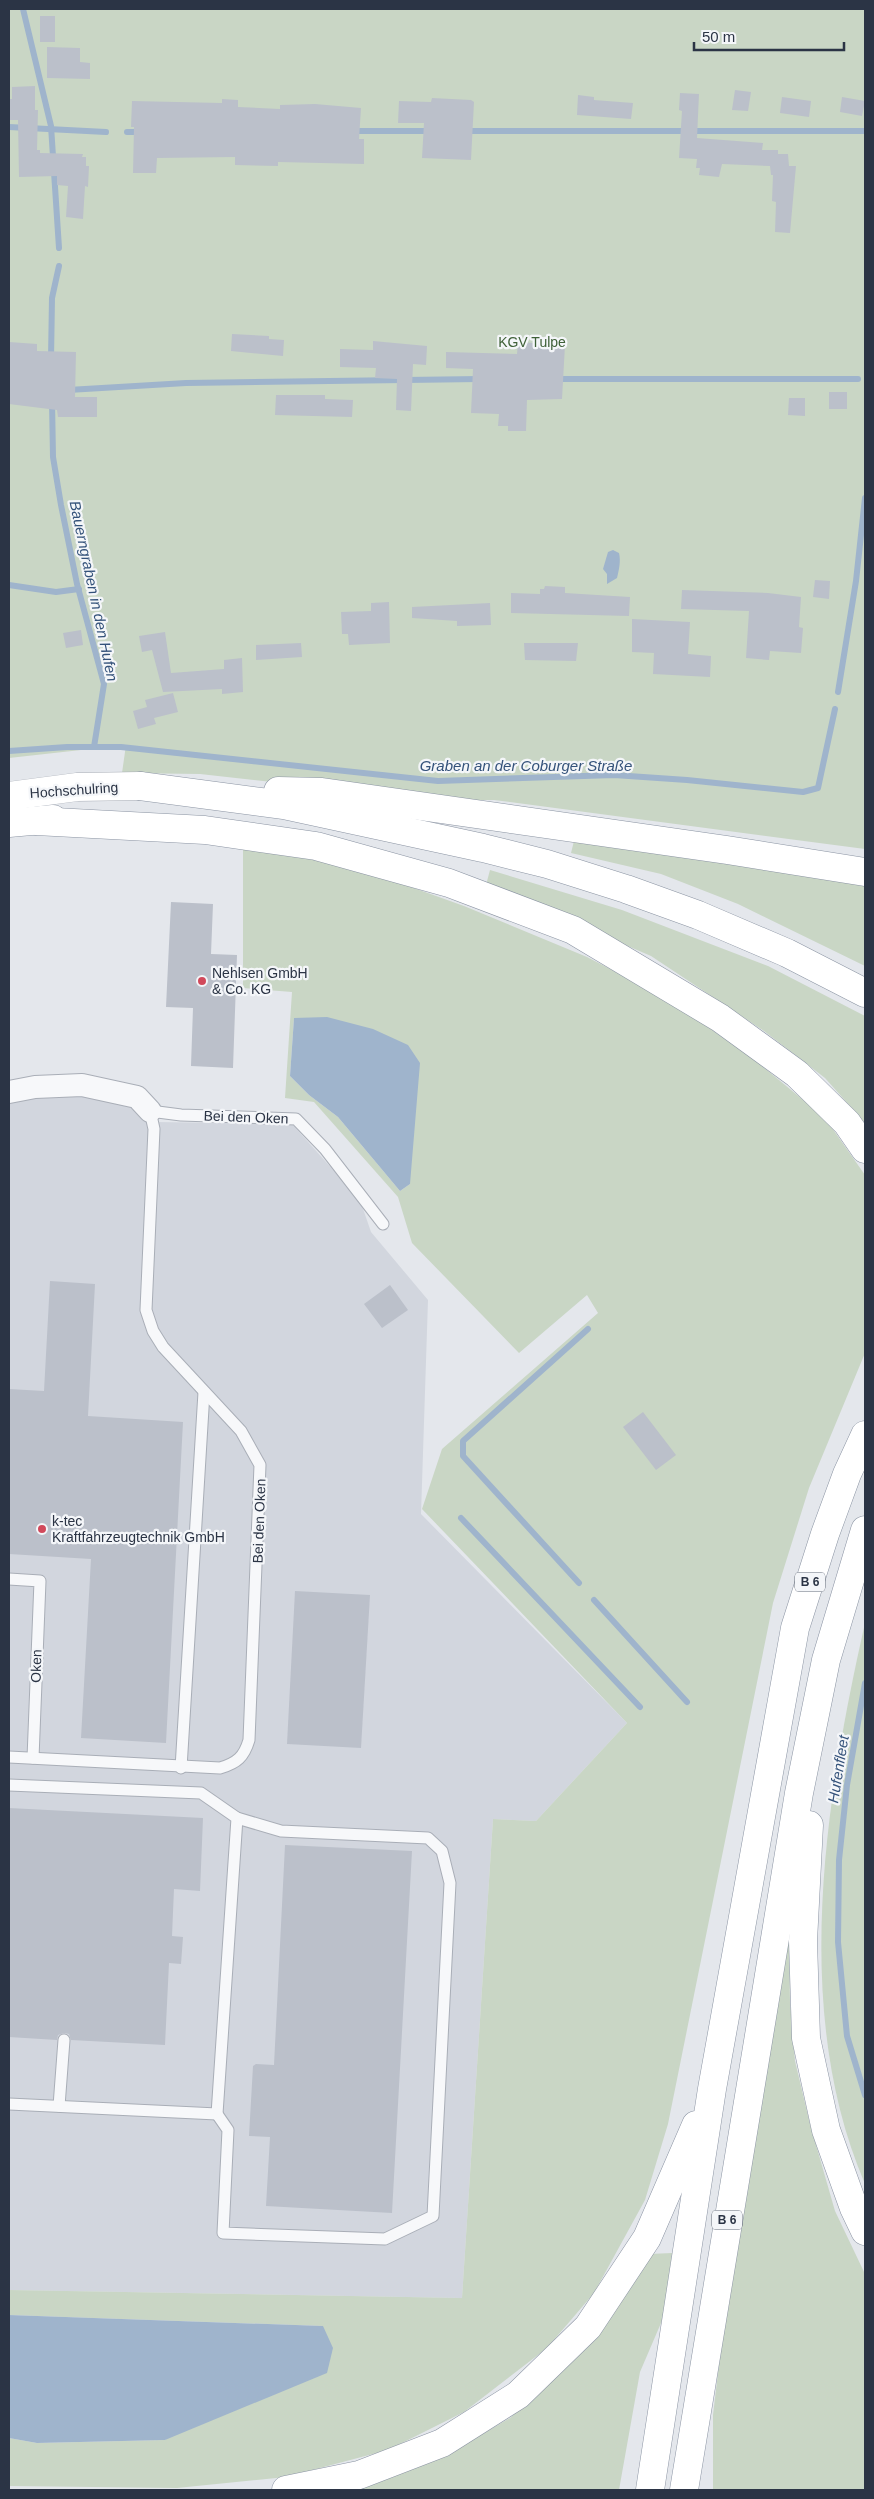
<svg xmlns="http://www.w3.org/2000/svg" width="874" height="2499" font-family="Helvetica,sans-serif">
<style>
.built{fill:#d2d6de}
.green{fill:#c9d6c5;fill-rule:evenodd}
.water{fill:#9fb4cc}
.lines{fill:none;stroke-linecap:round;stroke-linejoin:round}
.stream{stroke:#9fb4cc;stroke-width:6}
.building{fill:#bbc0ca}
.lane-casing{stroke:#a9aeb7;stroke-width:13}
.street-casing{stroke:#a9aeb7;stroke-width:24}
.secondary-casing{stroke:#a9aeb7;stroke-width:29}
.highway-casing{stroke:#8b94a3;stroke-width:29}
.lane{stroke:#f7f8fa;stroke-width:11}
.street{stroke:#f7f8fa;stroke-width:22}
.secondary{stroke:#fff;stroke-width:28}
.highway{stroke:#fff;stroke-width:28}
.poi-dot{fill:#d1495b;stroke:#f4f6f9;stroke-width:2}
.labels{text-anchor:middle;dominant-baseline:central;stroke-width:4.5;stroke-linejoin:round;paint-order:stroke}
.shield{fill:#f4f6f9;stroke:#676e7b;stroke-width:1}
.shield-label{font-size:12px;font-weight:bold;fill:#2b3445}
.park-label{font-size:14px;fill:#3f6138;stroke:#f4f6f9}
.street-label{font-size:14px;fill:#2b3445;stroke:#f4f6f9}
.poi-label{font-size:14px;fill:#2b3445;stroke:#f4f6f9;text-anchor:start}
.water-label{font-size:15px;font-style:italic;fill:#34527a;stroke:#f4f6f9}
</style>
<rect width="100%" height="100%" fill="#e4e7ec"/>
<polygon class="built" points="9,1089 129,1090 155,1122 292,1124 360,1200 371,1232 428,1300 421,1514 627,1723 536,1821 493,1819 462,2298 9,2290"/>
<g class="green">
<polygon points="9,9 865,9 865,849 494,800 434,800 200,774 122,773 126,745 9,758"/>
<polygon points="574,841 865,883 865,966 738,904 661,874 571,853"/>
<path d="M243,846L301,855L397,882L464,906L587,957L670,1000L756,1061L825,1118L865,1175V1353L809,1488L773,1603L668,2124L645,2200L594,2293L547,2348L464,2412L388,2450L286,2477L177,2488L9,2486V2438L37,2443L165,2440L323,2326L9,2315V2290L462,2298L493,1819L536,1821L627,1723L422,1509L442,1449L598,1313L587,1295L519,1353L412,1243L398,1197L314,1102L285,1098L292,992L243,988ZM294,1018L410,1184L400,1191L338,1117L309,1095L290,1076Z"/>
<polygon points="490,870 622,910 768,966 865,1016 865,1123 825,1078 764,1031 651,956 486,885"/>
<path d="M865,1623V2184C791,2012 825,1800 865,1623Z"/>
<polygon points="789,1937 790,2003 795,2061 810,2124 835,2211 865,2274 865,2490 713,2490 713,2415 722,2339"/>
<polygon points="672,2253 664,2316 640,2372 619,2490 350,2490 377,2483 448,2454 510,2418 588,2347 649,2254"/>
</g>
<g class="water">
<path d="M613,550L619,553C621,561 619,570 617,578L607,584V574L603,569L608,552Z"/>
<polygon points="327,1017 373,1029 408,1045 420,1063 410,1184 400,1191 338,1117 309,1095 290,1076 294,1018"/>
<polygon points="9,2315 323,2326 333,2348 327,2373 165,2440 37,2443 9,2438"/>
</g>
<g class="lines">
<g class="stream">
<polyline points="23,9 51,126 59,248"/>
<polyline points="9,127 106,132"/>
<polyline points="351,131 431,131"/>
<polyline points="466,131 864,131"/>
<polyline points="127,132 141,132"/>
<polyline points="51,359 52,298 59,266"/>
<polyline points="555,379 858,379"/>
<polyline points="68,390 186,383 480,379"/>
<polyline points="52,401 53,457 61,505 77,584 104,684 94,747"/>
<polyline points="9,585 56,592 79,589"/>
<polyline points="838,692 856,581 865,498"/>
<polyline points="9,751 67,747 121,747 438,781 614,775 687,780 803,792 818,788 835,709"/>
<polyline points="461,1518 640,1707"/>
<polyline points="579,1583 463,1456 463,1441 588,1329"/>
<polyline points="594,1600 687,1702"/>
<polyline points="865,1683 847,1785 839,1860 838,1942 847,2036 865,2095"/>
</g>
</g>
<g class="building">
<rect x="40" y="16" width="15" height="26"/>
<polygon points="47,47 80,48 80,62 90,63 90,79 47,78"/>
<polygon points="35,86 35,110 38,110 37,150 40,150 40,153 83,154 82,157 86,157 86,166 89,166 88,187 85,186 83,219 66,217 68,186 57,185 57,176 19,177 18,120 9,120 9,99 12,99 12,87"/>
<polygon points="735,90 751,92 748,111 732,110"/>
<polygon points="680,93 699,94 697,138 763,143 762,150 778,150 778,154 788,154 789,166 796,166 790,233 775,232 776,202 772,201 773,175 771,175 770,166 722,164 719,177 699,175 700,168 696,168 697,159 679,158 682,111 679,110"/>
<polygon points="578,95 594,97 594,100 633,103 631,119 577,115"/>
<polygon points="782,97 811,101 809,117 780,113"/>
<polygon points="842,97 865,101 862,116 840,112"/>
<polygon points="432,98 471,100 474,102 471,160 422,158 424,123 398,123 399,101 431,102"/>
<polygon points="222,99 238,100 238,107 280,109 280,105 315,104 361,108 359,139 364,139 364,164 278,162 278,166 235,165 235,157 157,158 156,173 133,173 134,127 131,127 132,101 222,103"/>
<polygon points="232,334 269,336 269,339 284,340 283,356 231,351"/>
<polygon points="373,341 427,346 426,365 413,364 411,411 396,410 397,379 375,378 376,368 340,367 340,349 373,350"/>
<polygon points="9,342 37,344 37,351 76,352 75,397 97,397 97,417 58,417 57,410 9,404"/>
<polygon points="518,342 565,345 562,399 527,400 526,431 508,431 508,426 498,426 499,414 471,413 473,369 446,368 446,352 517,354"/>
<rect x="829" y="392" width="18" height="17"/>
<polygon points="276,395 325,395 325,399 353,400 352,417 275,415"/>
<polygon points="789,398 805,398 805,416 788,415"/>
<polygon points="815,580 830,581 829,599 813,597"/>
<polygon points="545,586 565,587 565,593 630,597 629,616 511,613 511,593 540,594 540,589 544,589"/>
<polygon points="682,590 768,593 801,597 799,627 803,628 801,653 770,651 769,660 746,658 749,611 681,609"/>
<polygon points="389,602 390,643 349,645 348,634 342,634 341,612 371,611 371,603"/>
<polygon points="490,603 491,625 457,626 457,621 412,618 412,607"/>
<polygon points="632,619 690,622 688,654 711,656 710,677 653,674 654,653 632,652"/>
<polygon points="81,630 83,645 66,648 63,633"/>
<polygon points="165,632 171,673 224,669 224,660 242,658 243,692 222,694 222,689 163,692 152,650 142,652 139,636"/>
<polygon points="301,643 302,657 256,660 256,645"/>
<polygon points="524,643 578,643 576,661 525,660"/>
<polygon points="173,693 178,712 154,718 156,724 138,729 133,711 147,707 145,700"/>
<polygon points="171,902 213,904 211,954 237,955 233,1068 191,1066 193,1008 166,1007"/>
<polygon points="50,1281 95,1284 88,1416 183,1422 166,1743 81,1738 91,1559 9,1554 9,1389 44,1391"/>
<polygon points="390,1285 408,1310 382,1328 364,1304"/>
<polygon points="643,1412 676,1455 656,1470 623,1427"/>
<polygon points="295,1591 370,1595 361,1748 287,1744"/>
<polygon points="9,1808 203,1818 200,1891 174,1889 172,1936 183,1937 181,1964 169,1963 165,2045 71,2040 69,2034 64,2033 58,2035 57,2040 9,2037"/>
<polygon points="285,1845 412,1851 392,2213 266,2206 270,2137 249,2136 253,2066 256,2064 274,2065"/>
</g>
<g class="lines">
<g class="lane-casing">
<g id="lane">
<polyline points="9,1579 40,1581 33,1758"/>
<path d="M9,1757L220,1768C237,1763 244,1757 249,1740L260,1465L241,1431L163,1347L153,1331L146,1310L154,1129L150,1111L181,1115L296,1119L325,1149L383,1224"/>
<polyline points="181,1768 204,1392"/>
<polyline points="9,1785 201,1793 237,1818 217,2114 9,2104"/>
<polyline points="59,2106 64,2040"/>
<polyline points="217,2114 228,2130 223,2233 385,2239 433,2216 450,1883 442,1851 428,1838 281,1831 237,1818"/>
</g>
</g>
<g class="street-casing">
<polyline id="street" points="9,1092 35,1087 82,1085 137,1097 150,1111"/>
</g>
<g class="secondary-casing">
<polyline id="secondary" points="9,796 77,787 140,786"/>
</g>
<g class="highway-casing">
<g id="highway">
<polyline points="140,786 284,805 483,848 547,864 626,889 698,915 787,953 865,993"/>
<polyline points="278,791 322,792 727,850 865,872"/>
<polyline points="36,821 205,830 316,846 449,883 573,930 720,1018 797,1074 847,1123 865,1149"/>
<polyline points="9,823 53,819"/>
<polyline points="809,1825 803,1941 806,2038 826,2130 854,2208 865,2231"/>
<polyline points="286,2490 359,2475 442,2443 518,2395 588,2327 647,2238 696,2125"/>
<polyline points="650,2490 712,2089 795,1628 825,1534 847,1474 865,1435"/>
<polyline points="684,2490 799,1793 826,1660 865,1530"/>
</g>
</g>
<use href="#lane" class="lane"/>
<use href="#street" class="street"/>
<use href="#secondary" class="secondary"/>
<use href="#highway" class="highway"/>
</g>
<g class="poi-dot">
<circle cx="202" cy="981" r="5"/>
<circle cx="42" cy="1529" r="5"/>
</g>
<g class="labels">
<g class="shield">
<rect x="795" y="1572.5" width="30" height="19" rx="4"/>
<rect x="712" y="2210.5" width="30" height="19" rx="4"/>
</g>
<g class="shield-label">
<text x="810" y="1582">B 6</text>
<text x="727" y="2220">B 6</text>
</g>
<g class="park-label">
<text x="532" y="342">KGV Tulpe</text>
</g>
<g class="street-label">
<text transform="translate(74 790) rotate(-4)">Hochschulring</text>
<text transform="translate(246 1117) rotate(2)">Bei den Oken</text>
<text transform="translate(259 1521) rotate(-88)">Bei den Oken</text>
<text transform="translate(36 1666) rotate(-88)">Oken</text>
</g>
<g class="poi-label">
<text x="212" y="973">Nehlsen GmbH<tspan x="212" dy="16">&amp; Co. KG</tspan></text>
<text x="52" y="1521">k-tec<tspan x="52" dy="16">Kraftfahrzeugtechnik GmbH</tspan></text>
</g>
<g class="water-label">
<text transform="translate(94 591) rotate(78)">Bauerngraben in den Hufen</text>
<text x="526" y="765">Graben an der Coburger Straße</text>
<text transform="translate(838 1769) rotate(-81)">Hufenfleet</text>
</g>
</g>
<rect width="874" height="2499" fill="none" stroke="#2b3445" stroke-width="20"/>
<path d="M694 42v8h150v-8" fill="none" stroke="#2b3445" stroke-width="2.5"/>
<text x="702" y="42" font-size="15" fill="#2b3445" stroke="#f4f6f9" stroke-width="4" paint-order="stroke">50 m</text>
</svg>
